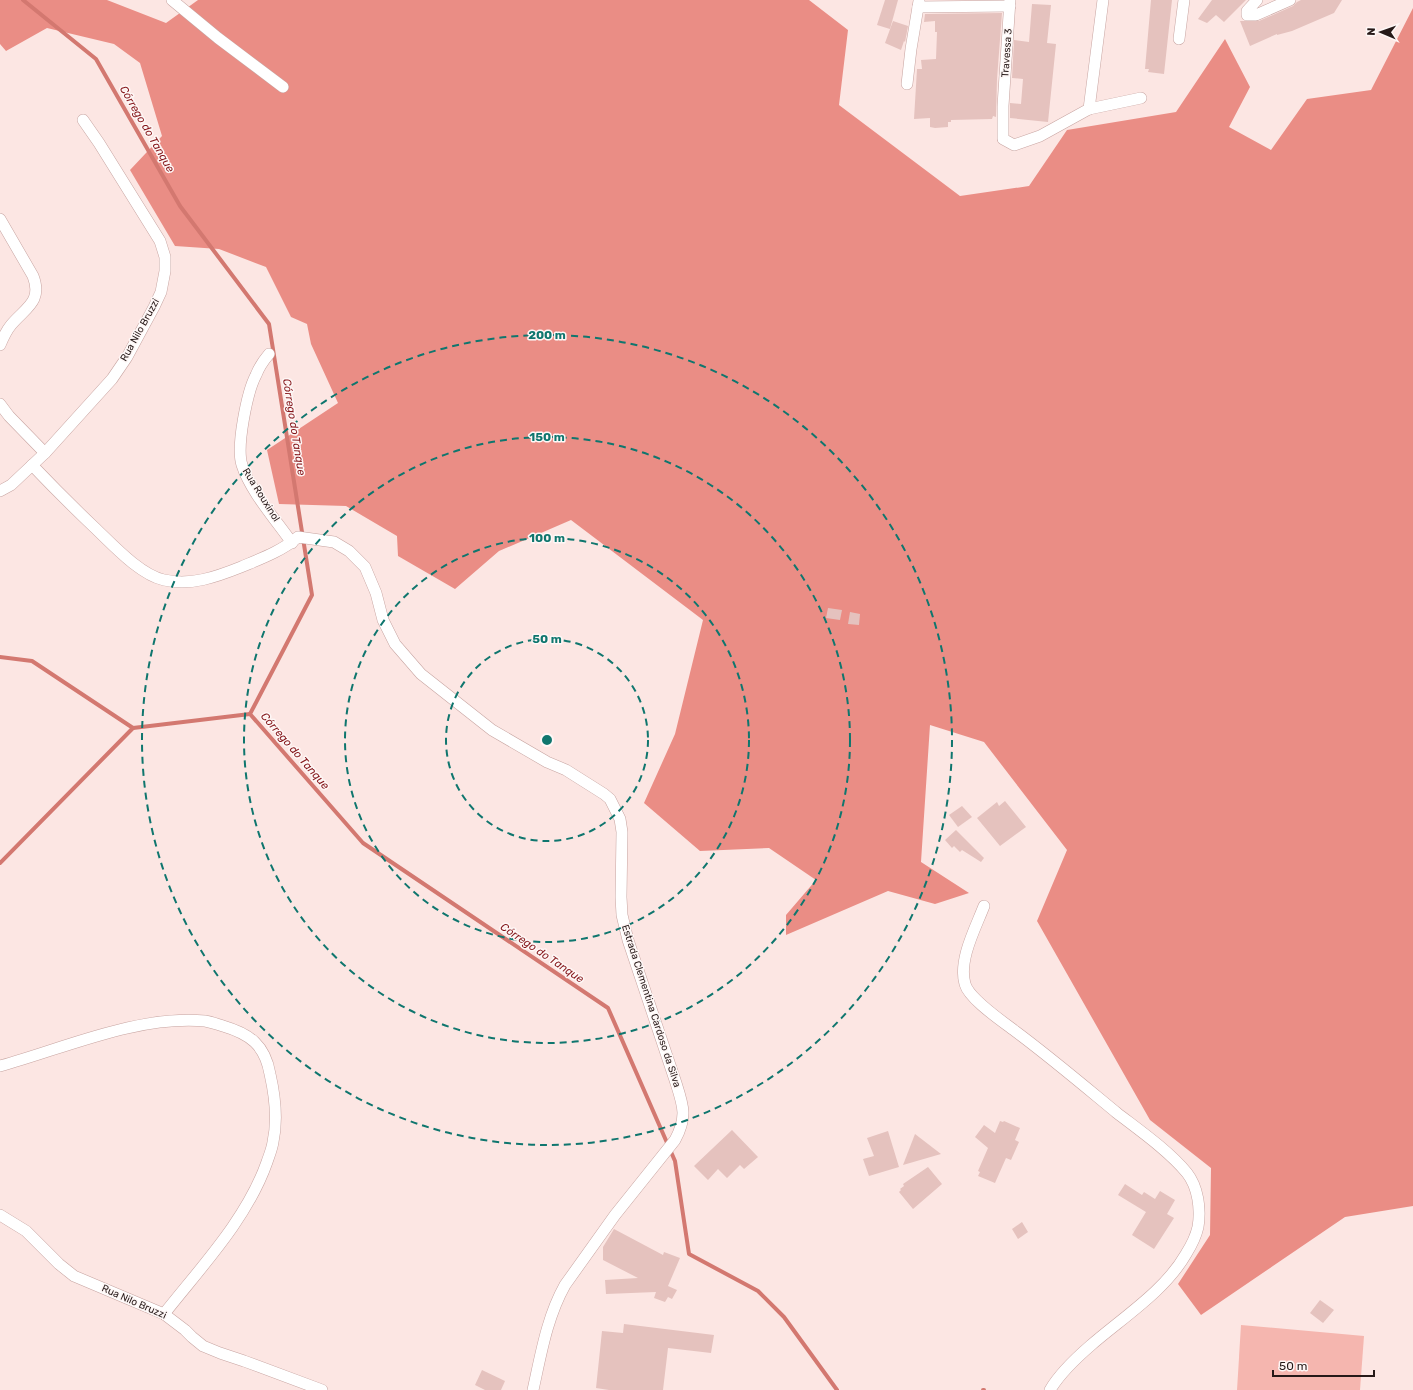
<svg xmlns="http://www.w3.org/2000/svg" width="1413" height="1390" font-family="Rubik,sans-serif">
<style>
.green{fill:#f5b6af}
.forest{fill:#ea8d85}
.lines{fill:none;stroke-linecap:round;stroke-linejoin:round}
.stream{stroke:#d37870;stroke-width:4}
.building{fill:#e5c2be}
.minor-casing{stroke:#c7a4a1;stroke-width:12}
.minor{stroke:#fff;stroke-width:11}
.ring{fill:none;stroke:#0f766e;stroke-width:2;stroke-dasharray:7 5}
.labels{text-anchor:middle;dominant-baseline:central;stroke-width:3;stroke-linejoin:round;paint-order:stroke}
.street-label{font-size:10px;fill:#261918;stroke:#fef7f6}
.water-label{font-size:11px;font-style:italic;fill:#841519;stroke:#fef7f6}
.centre{fill:#0f766e;stroke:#fef7f6;stroke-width:2}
.ring-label{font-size:12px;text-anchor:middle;font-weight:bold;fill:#0f766e;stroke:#fef7f6;stroke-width:3;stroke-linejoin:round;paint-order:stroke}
</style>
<rect width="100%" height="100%" fill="#fce6e3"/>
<polygon class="green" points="1241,1325 1364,1336 1360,1390 1237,1390"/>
<polygon class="forest" points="0,0 107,0 166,23 198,0 809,0 848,30 839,105 960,196 1029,186 1067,130 1176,112 1225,39 1250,87 1229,127 1271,150 1307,99 1371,90 1413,8 1413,1206 1345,1217 1201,1315 1178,1284 1210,1235 1211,1168 1150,1120 1037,921 1067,850 984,742 930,725 921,862 969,893 935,904 888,891 786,935 786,915 816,880 769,848 700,851 644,803 675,734 703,620 571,520 499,551 455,589 398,556 397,536 346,506 279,504 267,450 338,403 311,344 307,324 291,317 266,267 219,249 175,246 130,170 162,136 140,63 114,44 47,28 6,51 0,44"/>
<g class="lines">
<g class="stream">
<polyline points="23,0 96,59 180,206 269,324 312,595 250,714 363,843 608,1008 675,1161 689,1254 758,1291 784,1317 837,1390"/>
<polyline points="0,657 32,661 133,728 250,714"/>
<polyline points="0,863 133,728"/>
<polyline points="983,1390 984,1390"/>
</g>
</g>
<g class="building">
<polygon points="885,0 898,0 890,29 877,25"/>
<polygon points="1151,0 1172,0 1164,74 1148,72 1149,69 1145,69"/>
<polygon points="1212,0 1246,0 1224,22 1216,15 1207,23 1198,19"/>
<polygon points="1301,0 1342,0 1334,13 1292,31 1277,35 1277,34 1250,46 1240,21 1259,21 1293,6 1297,2"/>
<polygon points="1032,4 1051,5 1047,43 1056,44 1048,122 1010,118 1010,103 1021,104 1023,79 1012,78 1014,40 1029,42"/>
<polygon points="1002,13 997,79 996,117 993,116 992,119 951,120 951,122 948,122 948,127 935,128 930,127 930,118 914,119 917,69 922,69 921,60 936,59 937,32 935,32 935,21 924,22 925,14"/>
<polygon points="893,21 908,26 905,42 904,41 901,50 885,43"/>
<polygon points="828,608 842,610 840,620 826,618"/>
<polygon points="850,612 860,614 859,625 848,624"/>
<polygon points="1005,801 1026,827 1000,846 977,818 997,802 999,806"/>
<polygon points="962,806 972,817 958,827 949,815"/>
<polygon points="956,830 984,858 981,862 962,850 960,852 954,846 952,848 945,840"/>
<polygon points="1000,1121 1003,1122 1004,1121 1020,1128 1015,1140 1019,1142 1011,1160 1006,1158 995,1183 978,1176 980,1172 978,1171 988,1148 975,1137 984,1125 995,1133"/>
<polygon points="732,1130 758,1157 744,1169 740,1165 727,1178 718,1169 708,1180 694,1166"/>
<polygon points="888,1131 899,1167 869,1176 863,1159 874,1156 867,1138"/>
<polygon points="915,1134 941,1154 903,1165"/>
<polygon points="928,1167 942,1184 913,1209 899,1192 901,1190 900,1189 904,1186 903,1184"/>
<polygon points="1125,1184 1142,1195 1144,1192 1155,1199 1160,1191 1175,1200 1167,1214 1174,1218 1154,1249 1132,1235 1146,1212 1118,1195"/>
<polygon points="1022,1222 1028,1232 1018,1239 1012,1229"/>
<polygon points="614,1229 663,1255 664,1252 680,1258 668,1286 677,1290 672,1299 668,1297 665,1302 654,1298 656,1292 606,1294 605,1280 638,1278 603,1260 603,1247"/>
<polygon points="1320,1300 1334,1310 1323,1323 1310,1313"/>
<polygon points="624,1324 714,1335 711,1353 668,1348 663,1390 609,1390 596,1388 602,1331 623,1333"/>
<polygon points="482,1370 505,1381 501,1390 485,1390 475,1385"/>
</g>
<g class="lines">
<g class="minor-casing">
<g id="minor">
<polyline points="172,0 218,38 283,87"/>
<polyline points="1010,0 1003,106 1003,139 1014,145 1040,136 1089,109"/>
<polyline points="1103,0 1089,109 1141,98"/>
<polyline points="1257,0 1247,11 1247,15 1256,15 1290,0"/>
<polyline points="918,7 1010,6"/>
<polyline points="1179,39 1184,0"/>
<polyline points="907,84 911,49 919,1"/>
<path d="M0,219L33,276C43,302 25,308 11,325C6,331 3,338 0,345"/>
<path d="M269,354C264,360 259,367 256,375C247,392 236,447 242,465C250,491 276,520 292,543"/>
<polyline points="0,404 9,416 45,453"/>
<path d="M32,465C52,486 73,507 94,527C112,544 140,575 164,580C191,586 216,577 241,567C260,559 282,551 298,537L334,542L349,551L365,567L376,593L383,620L395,644L421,674L492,730L547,762L566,770L604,794L610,799L620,819L622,832L621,897L622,915L628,940L675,1080C683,1105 688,1116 675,1140L615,1215L565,1285C547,1317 541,1354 533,1390"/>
<polyline points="0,491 11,485 45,453 112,379 127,357 154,307 161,292 165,271 165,257 160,241 99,143 83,120"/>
<path d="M984,906C976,927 958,960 965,984C969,999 1002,1021 1015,1031C1050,1057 1083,1085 1117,1113C1139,1130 1169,1151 1187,1173C1198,1187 1201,1209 1198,1227C1196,1236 1191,1246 1186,1254C1165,1291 1122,1318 1090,1346C1075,1359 1060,1373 1050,1390"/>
<path d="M0,1066C65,1048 137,1015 205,1021C211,1022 217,1024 223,1026C250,1034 265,1045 270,1074C275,1096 278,1119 273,1142C272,1149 269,1156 267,1162C247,1219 201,1267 164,1314"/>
<polyline points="0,1215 26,1231 59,1264 74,1276 164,1314 185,1330 192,1337 203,1346 220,1353 244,1361 322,1390"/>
</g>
</g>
<use href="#minor" class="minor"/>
</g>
<g class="ring">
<circle cx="547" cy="740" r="101"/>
<circle cx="547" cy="740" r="202"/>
<circle cx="547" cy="740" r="303"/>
<circle cx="547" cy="740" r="405"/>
</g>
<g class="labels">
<g class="street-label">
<text transform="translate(1007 53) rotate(-86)">Travessa 3</text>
<text transform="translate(140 330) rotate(-61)">Rua Nilo Bruzzi</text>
<text transform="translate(261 495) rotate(58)">Rua Rouxinol</text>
<text transform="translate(651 1006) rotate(72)">Estrada Clementina Cardoso da Silva</text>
<text transform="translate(134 1302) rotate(24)">Rua Nilo Bruzzi</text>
</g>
<g class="water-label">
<text transform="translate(147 129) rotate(60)">Córrego do Tanque</text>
<text transform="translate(294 427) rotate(81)">Córrego do Tanque</text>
<text transform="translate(295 751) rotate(49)">Córrego do Tanque</text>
<text transform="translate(542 953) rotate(34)">Córrego do Tanque</text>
</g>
</g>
<circle cx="547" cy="740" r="6" class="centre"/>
<g class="ring-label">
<text x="547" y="339">200 m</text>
<text x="547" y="441">150 m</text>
<text x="547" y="542">100 m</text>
<text x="547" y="643">50 m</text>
</g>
<g transform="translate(1381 32) rotate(272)" stroke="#fef7f6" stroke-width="3" paint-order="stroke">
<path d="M0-3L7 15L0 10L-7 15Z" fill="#261918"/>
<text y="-6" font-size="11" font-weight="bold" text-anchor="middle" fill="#261918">N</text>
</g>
<path d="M1273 1370v6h101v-6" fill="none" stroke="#261918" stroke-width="2"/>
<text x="1279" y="1370" font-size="12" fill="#261918" stroke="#fef7f6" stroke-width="3" paint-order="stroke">50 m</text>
</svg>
